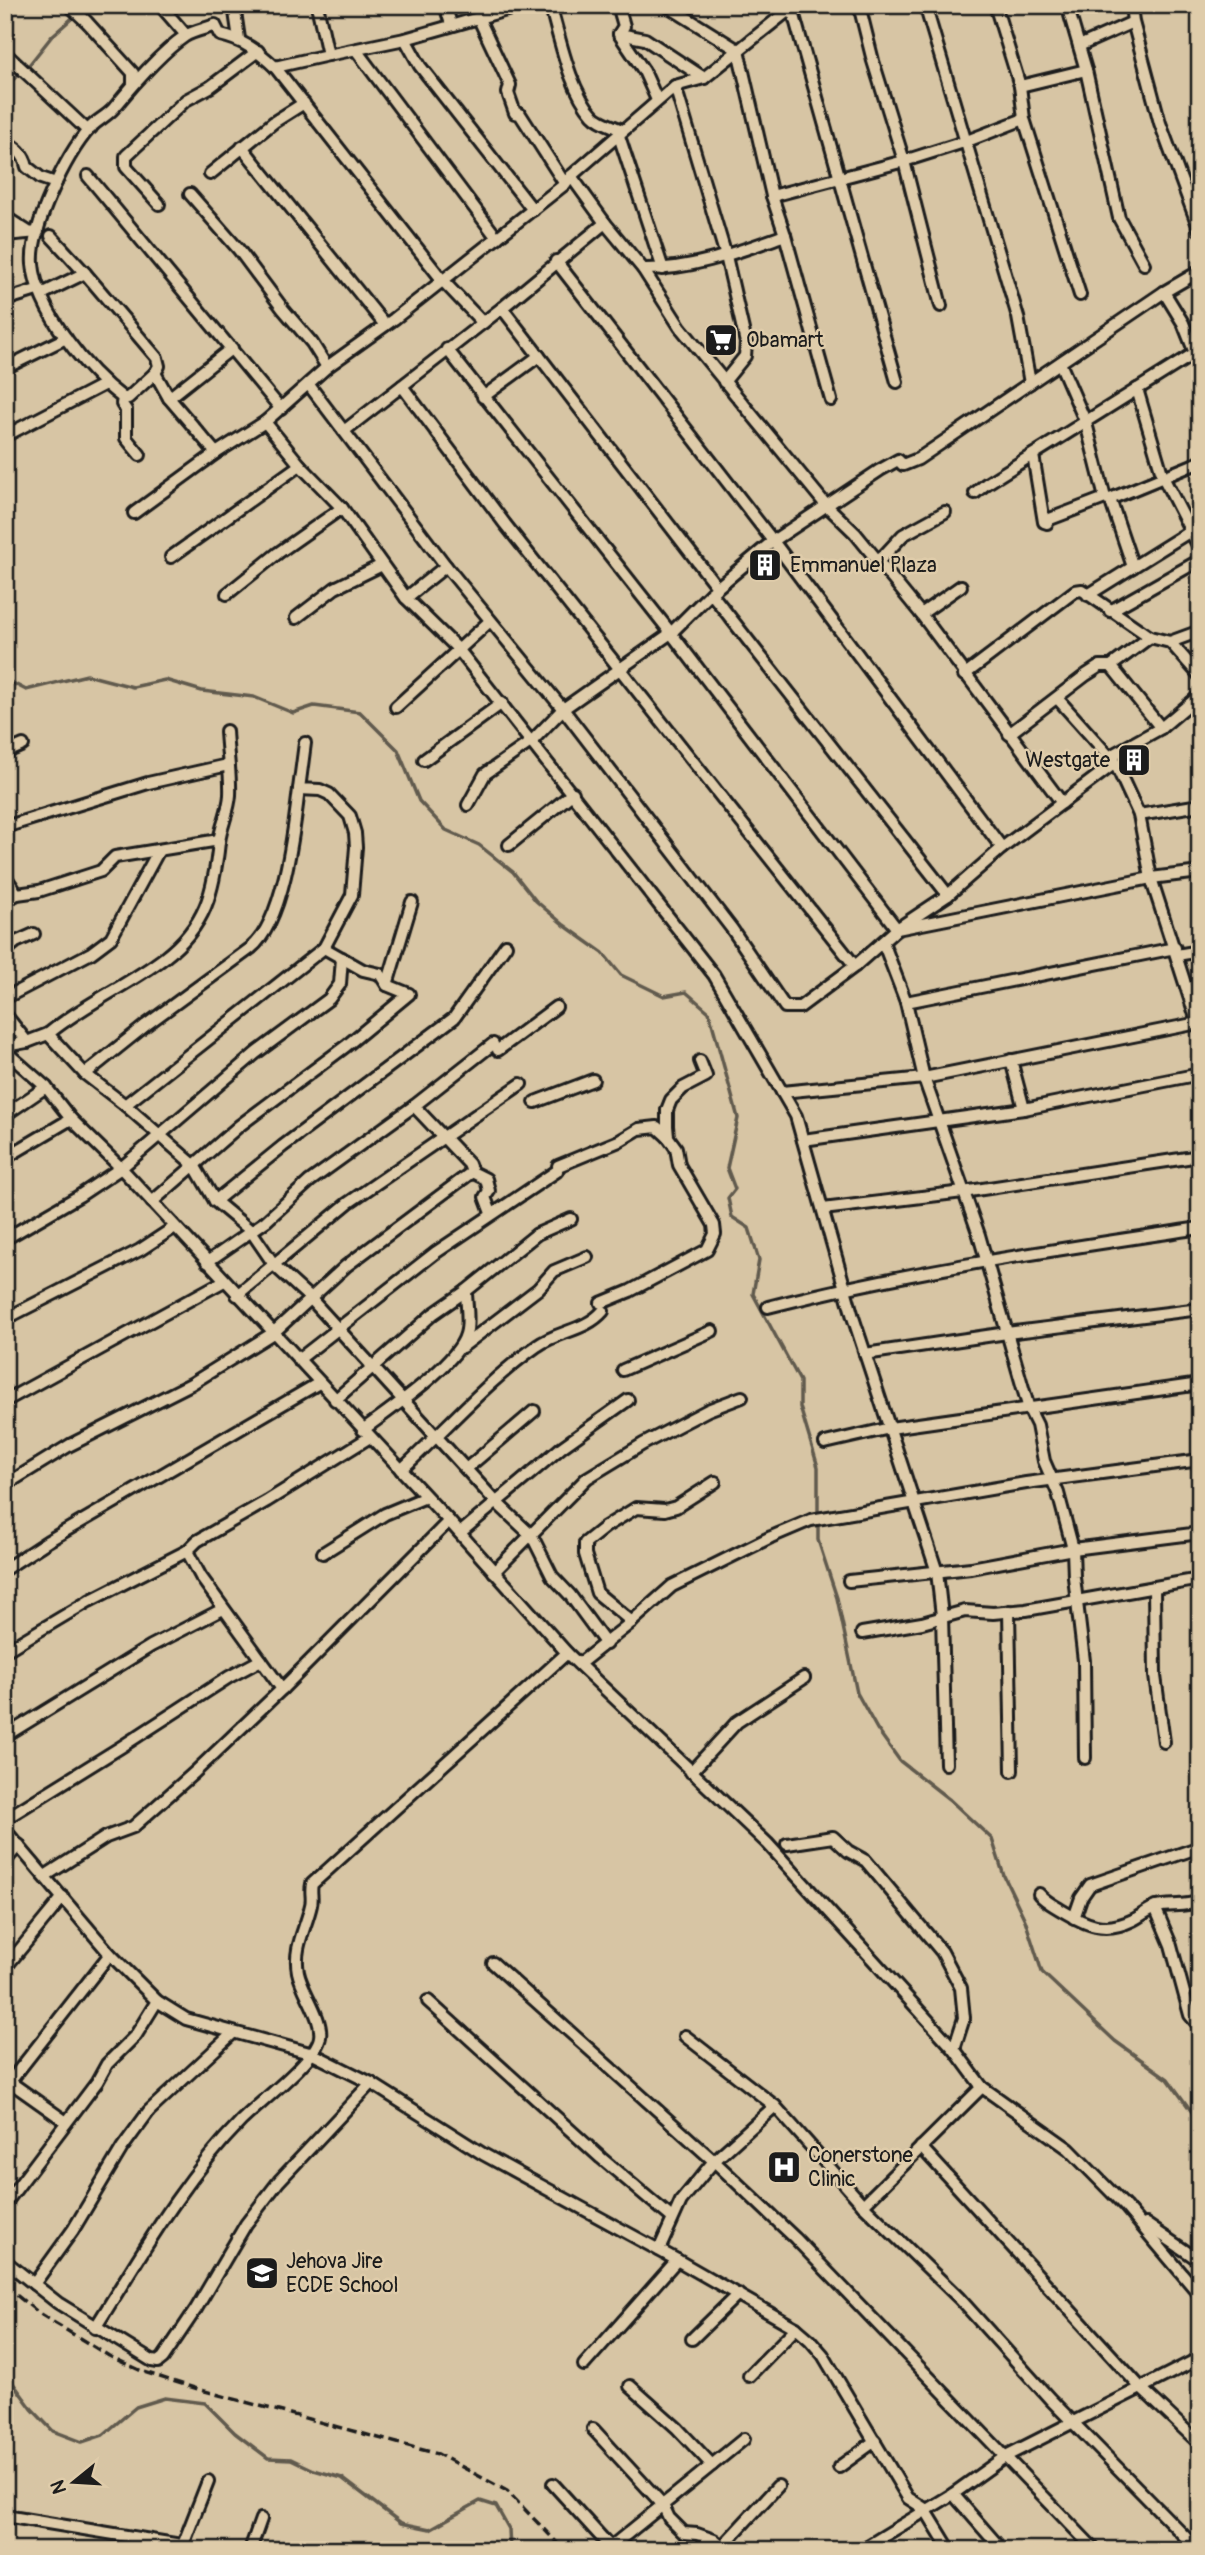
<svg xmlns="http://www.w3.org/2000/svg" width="1205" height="2555" font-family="Pangolin,sans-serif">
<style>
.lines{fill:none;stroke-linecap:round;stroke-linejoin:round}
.stream{stroke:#615a4e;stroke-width:3.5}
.street-casing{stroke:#1c1c1c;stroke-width:16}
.street{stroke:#dfccaa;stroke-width:10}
.rail{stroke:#1c1c1c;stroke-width:3.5;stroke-dasharray:10 5;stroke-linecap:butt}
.labels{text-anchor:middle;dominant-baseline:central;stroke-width:5;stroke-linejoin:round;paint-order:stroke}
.poi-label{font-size:21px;fill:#1c1c1c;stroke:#dfccaa;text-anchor:start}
</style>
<rect width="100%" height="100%" fill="#d7c5a4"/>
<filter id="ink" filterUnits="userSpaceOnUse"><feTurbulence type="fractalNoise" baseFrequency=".0143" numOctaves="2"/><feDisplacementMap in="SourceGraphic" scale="14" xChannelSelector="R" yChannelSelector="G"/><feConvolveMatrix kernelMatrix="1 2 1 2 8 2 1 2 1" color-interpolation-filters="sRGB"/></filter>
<g filter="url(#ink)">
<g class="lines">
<g class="stream">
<polyline points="5,87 29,65 52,36 87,5"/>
<polyline points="5,679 26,690 87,675 133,687 165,680 202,691 254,697 293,713 314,706 360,712 398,750 419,801 446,830 479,845 513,872 536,901 564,925 603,953 621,975 664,996 686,992 709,1012 738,1118 727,1168 735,1189 728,1198 732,1217 749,1228 759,1260 753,1294 800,1381 800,1407 818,1467 818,1540 837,1598 857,1693 877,1729 900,1761 950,1800 992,1839 1004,1876 1025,1920 1042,1972 1115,2041 1168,2079 1200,2123"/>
<polyline points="5,2376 10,2379 32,2409 53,2431 82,2442 103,2435 136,2407 165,2398 205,2403 235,2433 268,2458 291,2459 314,2470 342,2478 401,2523 430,2529 480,2501 496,2506 509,2529 510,2550"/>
</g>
<g class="street-casing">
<g id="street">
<polyline points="69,5 87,22 133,73 133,83"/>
<polyline points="160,5 186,35"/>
<polyline points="234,5 239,39"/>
<polyline points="445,5 451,24"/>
<path d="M550,5C560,38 569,89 593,115C599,122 613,126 622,130"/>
<polyline points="618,5 624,26 619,34 644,71 657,100"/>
<polyline points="666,5 738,50 772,196 785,235 831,400"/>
<polyline points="791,5 897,382"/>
<polyline points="859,5 873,61 904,161 941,306"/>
<polyline points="925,5 1018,317 1030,383"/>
<polyline points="995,5 1020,86 1024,119 1080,295"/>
<polyline points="1067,5 1086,70 1119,218 1144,264"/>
<polyline points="1131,5 1133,22 1160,123 1200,231"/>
<polyline points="478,17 510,85 508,93 515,113 520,114 565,184"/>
<polyline points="619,34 645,39 704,78"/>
<polyline points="405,39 420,66 533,210"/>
<polyline points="1079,46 1133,22"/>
<polyline points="356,50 497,238"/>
<polyline points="7,55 86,129 91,128"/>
<polyline points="328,55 405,39 524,5"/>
<polyline points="275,67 328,55 317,5"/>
<polyline points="675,86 726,256 746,343 745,356 724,382"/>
<polyline points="1020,86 1086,70"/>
<polyline points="619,136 663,269"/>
<path d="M5,141C16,148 24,153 27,167L41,178L56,183"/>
<polyline points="242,147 385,325"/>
<polyline points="210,174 274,122 304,103"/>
<polyline points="88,176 281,409"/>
<polyline points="571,176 605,223 643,269 680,327 826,505 855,533 921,614 1062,803"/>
<polyline points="190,194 239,250 283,309 312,343 327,367"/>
<polyline points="772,196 904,161 967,141 1024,119"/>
<polyline points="159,204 126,167 126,156 186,100 210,87 258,51"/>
<polyline points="5,217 27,231"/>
<polyline points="5,235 38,232"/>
<polyline points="51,236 85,273 157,358 159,366 155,373"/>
<polyline points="556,261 773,541 1002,848"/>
<path d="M643,269C692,270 740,251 785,235"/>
<polyline points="1164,292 1183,323 1195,353 1200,382"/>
<polyline points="42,294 85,273"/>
<polyline points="5,300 40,289"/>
<polyline points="502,308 717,587"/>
<polyline points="447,349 671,633 897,929 1151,878 1200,872"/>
<polyline points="1060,363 1086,423 1105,498 1110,499 1133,567"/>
<polyline points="5,368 66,338"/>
<polyline points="309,385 446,566 563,709 732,929 785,1007 800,1007 855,966 897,929 948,895 1002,848 1115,763 1114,754 1161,728 1200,695"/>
<polyline points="402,386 505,524 855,966"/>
<polyline points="1137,389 1163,477 1200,549"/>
<polyline points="483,397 539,356"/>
<path d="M123,398C87,371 37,311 33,264C30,228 66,155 90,128C97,120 106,117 114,108C133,85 160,53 185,36C193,31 205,29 215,25L220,35C243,40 258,51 275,67L443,281L483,323"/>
<polyline points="123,398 128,398 155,373 169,398 216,453"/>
<polyline points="123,398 122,404 126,410 126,438 140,455"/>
<polyline points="169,398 232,348"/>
<polyline points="265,422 300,465 342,508 406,598 458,649 714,975 796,1116 853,1317 937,1572 942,1616 946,1764"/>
<polyline points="344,431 502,308 605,223"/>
<polyline points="5,436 105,384"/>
<polyline points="1033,455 1044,522 1047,523 1050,519 1105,498"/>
<polyline points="975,493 986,484 1195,353"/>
<polyline points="1110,499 1200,462"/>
<polyline points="134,513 216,453 265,422 327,367 394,319 565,184 571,176 675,86 704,78 795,5"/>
<polyline points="171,557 300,465"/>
<polyline points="878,562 903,535 945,512"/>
<polyline points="711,593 948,895"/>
<polyline points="227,594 278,553 342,508"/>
<polyline points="1088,595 1200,525"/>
<polyline points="406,598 446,566"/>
<polyline points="1110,611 1200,560"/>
<polyline points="921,614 961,586"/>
<polyline points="296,618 335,588 382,565"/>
<polyline points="1170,642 1200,631"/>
<polyline points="1111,666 1150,637"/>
<polyline points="964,675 1075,591 1082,590 1150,637 1170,642 1200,676"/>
<polyline points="1057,698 1115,763 1139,815 1151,878 1199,1027"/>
<polyline points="396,707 490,621"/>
<path d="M226,731C227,752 231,775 230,795C229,811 221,826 219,842C214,891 206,926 164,958C127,986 84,1004 48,1034L85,1074L125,1105L194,1165L215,1201L283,1146L454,1018L506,945"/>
<polyline points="1009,734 1086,675 1100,666 1111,666 1161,728"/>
<polyline points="5,753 23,745"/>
<polyline points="424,760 502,703"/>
<polyline points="468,805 485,774 532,741 563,709 671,633 711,593 773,541 880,470 898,460 903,465 918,459 1164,292 1200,271"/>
<polyline points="1139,815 1200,805"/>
<polyline points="5,827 148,783 228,765"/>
<polyline points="509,845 573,793"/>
<polyline points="5,876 17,894"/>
<polyline points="5,901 17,894 39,891 101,871 115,857 219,840"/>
<polyline points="883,942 906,1002 924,1078 979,1235 1029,1409 1037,1425 1044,1461 1058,1493 1073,1549 1074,1577 1084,1661 1085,1758"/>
<polyline points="5,951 16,942 34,934"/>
<polyline points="1177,955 1200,951"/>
<polyline points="387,985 412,902"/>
<polyline points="5,998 91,953 111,938 159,850"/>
<polyline points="906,1002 1175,948"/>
<polyline points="5,1014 27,1042"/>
<polyline points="5,1046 27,1042 48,1034"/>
<polyline points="498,1050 556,1007"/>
<polyline points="5,1051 46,1087 71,1119 121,1168 449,1521 567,1653 767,1843 954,2049 982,2087 1069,2149 1125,2206 1200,2295"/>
<polyline points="1011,1060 1024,1109"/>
<path d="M85,1074L146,1025L251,948C284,921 294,830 299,789"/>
<polyline points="782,1092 924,1078 1198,1023"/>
<polyline points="535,1102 593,1080"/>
<polyline points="125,1105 324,948"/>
<polyline points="414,1106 469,1164 472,1172 486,1179 489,1191 485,1197 491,1213"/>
<polyline points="5,1115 46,1087"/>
<polyline points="803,1140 1024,1109 1200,1074"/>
<polyline points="5,1158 71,1119"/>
<polyline points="558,1166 619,1141 639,1129 657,1127 668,1137"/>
<polyline points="215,1201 251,1231 275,1266 310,1298 496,1502 532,1536 552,1576 570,1595 606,1644"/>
<polyline points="152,1202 239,1126 346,1046 409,994 387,985 380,974 363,970 324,948 352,895 356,847 355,833 350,816 329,794 320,790 299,789 305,743"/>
<polyline points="823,1209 963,1192 1200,1156"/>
<polyline points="5,1239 79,1196 121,1168 256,1053 329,999 340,984 342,958"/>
<polyline points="207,1262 266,1221 310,1181 414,1106 493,1044"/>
<polyline points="237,1295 348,1203 521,1084"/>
<polyline points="601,1303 630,1291 707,1250 715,1234 714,1225 679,1165 676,1148 668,1137 667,1126 667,1110 671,1100 683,1088 706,1076 700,1061"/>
<path d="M768,1307C910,1270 1055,1250 1200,1228"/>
<polyline points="5,1319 140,1250 175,1227"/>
<polyline points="462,1347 538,1289 554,1271 587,1257"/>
<polyline points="865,1354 1007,1333 1200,1309"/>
<polyline points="298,1360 435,1253 557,1171"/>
<polyline points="623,1370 712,1331"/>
<polyline points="335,1400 433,1314 466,1291"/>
<polyline points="5,1401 224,1281"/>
<path d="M363,1430C389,1410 458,1364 466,1334C470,1322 466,1304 466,1291L537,1234L571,1219"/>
<polyline points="825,1443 890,1428 1200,1384"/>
<polyline points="466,1469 534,1411"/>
<path d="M401,1470C446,1429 487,1381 537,1346C557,1331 586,1331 603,1311"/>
<polyline points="5,1485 70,1445 191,1384 273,1333 346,1266 472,1172"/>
<polyline points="460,1533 562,1447 628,1400"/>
<polyline points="323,1553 385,1514 426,1497"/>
<polyline points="5,1569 48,1541 319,1383"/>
<polyline points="494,1572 587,1478 643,1444 708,1410 742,1397"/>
<polyline points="849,1581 971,1568 1073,1549 1200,1533"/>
<polyline points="1154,1587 1155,1676 1164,1742"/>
<polyline points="1009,1611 1012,1771"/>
<polyline points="632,1622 597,1593 585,1554 585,1543 605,1527 636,1508 665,1510 676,1507 715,1482"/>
<polyline points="862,1633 922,1623 965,1611 993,1613 1026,1610 1200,1579"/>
<polyline points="5,1651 89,1601 187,1551 197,1541 267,1501 370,1437"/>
<polyline points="579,1664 628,1625 672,1586 771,1537 811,1520 1026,1483 1200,1460"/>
<polyline points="282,1689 449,1521"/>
<polyline points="5,1736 151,1646 223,1609"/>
<polyline points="691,1772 737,1722 804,1678"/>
<polyline points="5,1819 121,1747 229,1677 261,1660"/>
<polyline points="5,1830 110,1954 157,2001 186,2019 313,2054 371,2083 483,2154 677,2260 796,2328 810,2340 823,2355 908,2498 925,2509 950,2550"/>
<polyline points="787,1844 833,1837 848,1851 866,1861 942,1952 961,1988 964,2018 954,2049"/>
<polyline points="5,1861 19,1845"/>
<polyline points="45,1876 106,1837 133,1827 195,1772 282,1689 201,1577 187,1551"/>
<path d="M1039,1894C1046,1902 1053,1905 1061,1910C1086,1925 1104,1934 1133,1920C1141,1916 1148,1909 1157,1907C1171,1904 1185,1907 1200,1901"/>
<polyline points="1155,1907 1171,1945 1190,2015 1200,2027"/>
<polyline points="1074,1918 1081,1898 1090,1885 1200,1847"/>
<polyline points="493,1963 714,2161 795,2238 1095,2550"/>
<polyline points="5,1968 63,1897"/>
<polyline points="428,2001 601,2158 672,2218"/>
<polyline points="685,2036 775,2106 863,2205 959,2298 1050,2399 1198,2550"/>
<polyline points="10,2082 65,2121"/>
<polyline points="5,2088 110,1954"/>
<polyline points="921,2147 1141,2388 1200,2444"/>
<polyline points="5,2204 97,2082 107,2064 136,2035 157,2001"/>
<polyline points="863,2205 982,2087"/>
<polyline points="1146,2224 1200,2261"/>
<polyline points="659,2250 681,2201 714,2161 775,2106"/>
<polyline points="5,2261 58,2303 152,2361 158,2362 163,2358 196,2309 246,2224 279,2181 371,2083"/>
<polyline points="34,2284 73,2230 122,2148 149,2111 233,2033"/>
<path d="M95,2328C140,2257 182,2181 241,2121C259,2103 317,2059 320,2037C323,2018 302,1992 298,1972C293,1948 306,1928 311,1905C313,1898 310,1892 312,1884L567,1653"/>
<polyline points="692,2339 738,2294"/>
<polyline points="584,2365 677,2260"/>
<polyline points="749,2376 796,2328"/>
<polyline points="630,2386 677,2428 712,2465"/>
<polyline points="593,2429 663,2505 669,2518 684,2533 697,2534 714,2540 725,2550"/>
<polyline points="839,2467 875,2441"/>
<polyline points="553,2484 613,2550"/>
<polyline points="953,2494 1002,2550"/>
<polyline points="5,2516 181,2545 192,2550"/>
<polyline points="611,2547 744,2439"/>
<polyline points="181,2550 208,2481"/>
<polyline points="250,2550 261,2519"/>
<polyline points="348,2550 349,2548"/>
<polyline points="719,2550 778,2486"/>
<polyline points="861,2550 953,2494 1006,2456 1200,2358"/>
</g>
</g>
<use href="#street" class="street"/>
<polyline class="rail" points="5,2286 40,2314 109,2356 144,2372 201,2390 438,2454 507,2491 564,2550"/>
</g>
</g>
<defs>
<g id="supermarket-square" transform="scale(1.75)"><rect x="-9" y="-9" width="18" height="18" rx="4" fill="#1c1c1c" stroke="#dfccaa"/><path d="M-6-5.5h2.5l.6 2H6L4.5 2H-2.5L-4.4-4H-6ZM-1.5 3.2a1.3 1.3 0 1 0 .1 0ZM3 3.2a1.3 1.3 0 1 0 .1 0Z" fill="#fff"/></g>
<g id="building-square" transform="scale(1.75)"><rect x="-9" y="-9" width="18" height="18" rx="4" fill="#1c1c1c" stroke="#dfccaa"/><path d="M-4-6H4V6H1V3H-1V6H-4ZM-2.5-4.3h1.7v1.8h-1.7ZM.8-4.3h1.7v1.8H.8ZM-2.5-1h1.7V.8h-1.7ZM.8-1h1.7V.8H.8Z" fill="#fff"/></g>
<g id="hospital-square" transform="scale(1.75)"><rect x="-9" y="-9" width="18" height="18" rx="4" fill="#1c1c1c" stroke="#dfccaa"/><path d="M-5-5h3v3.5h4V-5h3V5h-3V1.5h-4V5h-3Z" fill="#fff"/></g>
<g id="school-square" transform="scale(1.75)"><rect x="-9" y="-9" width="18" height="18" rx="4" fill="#1c1c1c" stroke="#dfccaa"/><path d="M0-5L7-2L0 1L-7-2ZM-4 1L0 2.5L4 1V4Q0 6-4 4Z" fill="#fff"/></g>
</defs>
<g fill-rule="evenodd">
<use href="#supermarket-square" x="721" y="340"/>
<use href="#building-square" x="765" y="565"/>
<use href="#building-square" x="1134" y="760"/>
<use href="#hospital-square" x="784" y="2167"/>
<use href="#school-square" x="262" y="2273"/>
</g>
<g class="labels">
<g class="poi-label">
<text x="746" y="340">Obamart</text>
<text x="790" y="565">Emmanuel Plaza</text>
<text x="1110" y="760" text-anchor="end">Westgate</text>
<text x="808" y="2155">Conerstone<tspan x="808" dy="24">Clinic</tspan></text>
<text x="286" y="2261">Jehova Jire<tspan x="286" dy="24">ECDE School</tspan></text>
</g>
</g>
<rect width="1205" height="2555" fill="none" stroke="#dfccaa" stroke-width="28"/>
<rect x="14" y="14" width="1177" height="2527" fill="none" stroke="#1c1c1c" stroke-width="2.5" filter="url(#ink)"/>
<g transform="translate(74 2482) rotate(252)" stroke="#dfccaa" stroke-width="5" paint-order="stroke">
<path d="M0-5L12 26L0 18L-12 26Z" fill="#1c1c1c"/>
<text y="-10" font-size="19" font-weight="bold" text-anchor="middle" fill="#1c1c1c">N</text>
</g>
</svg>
